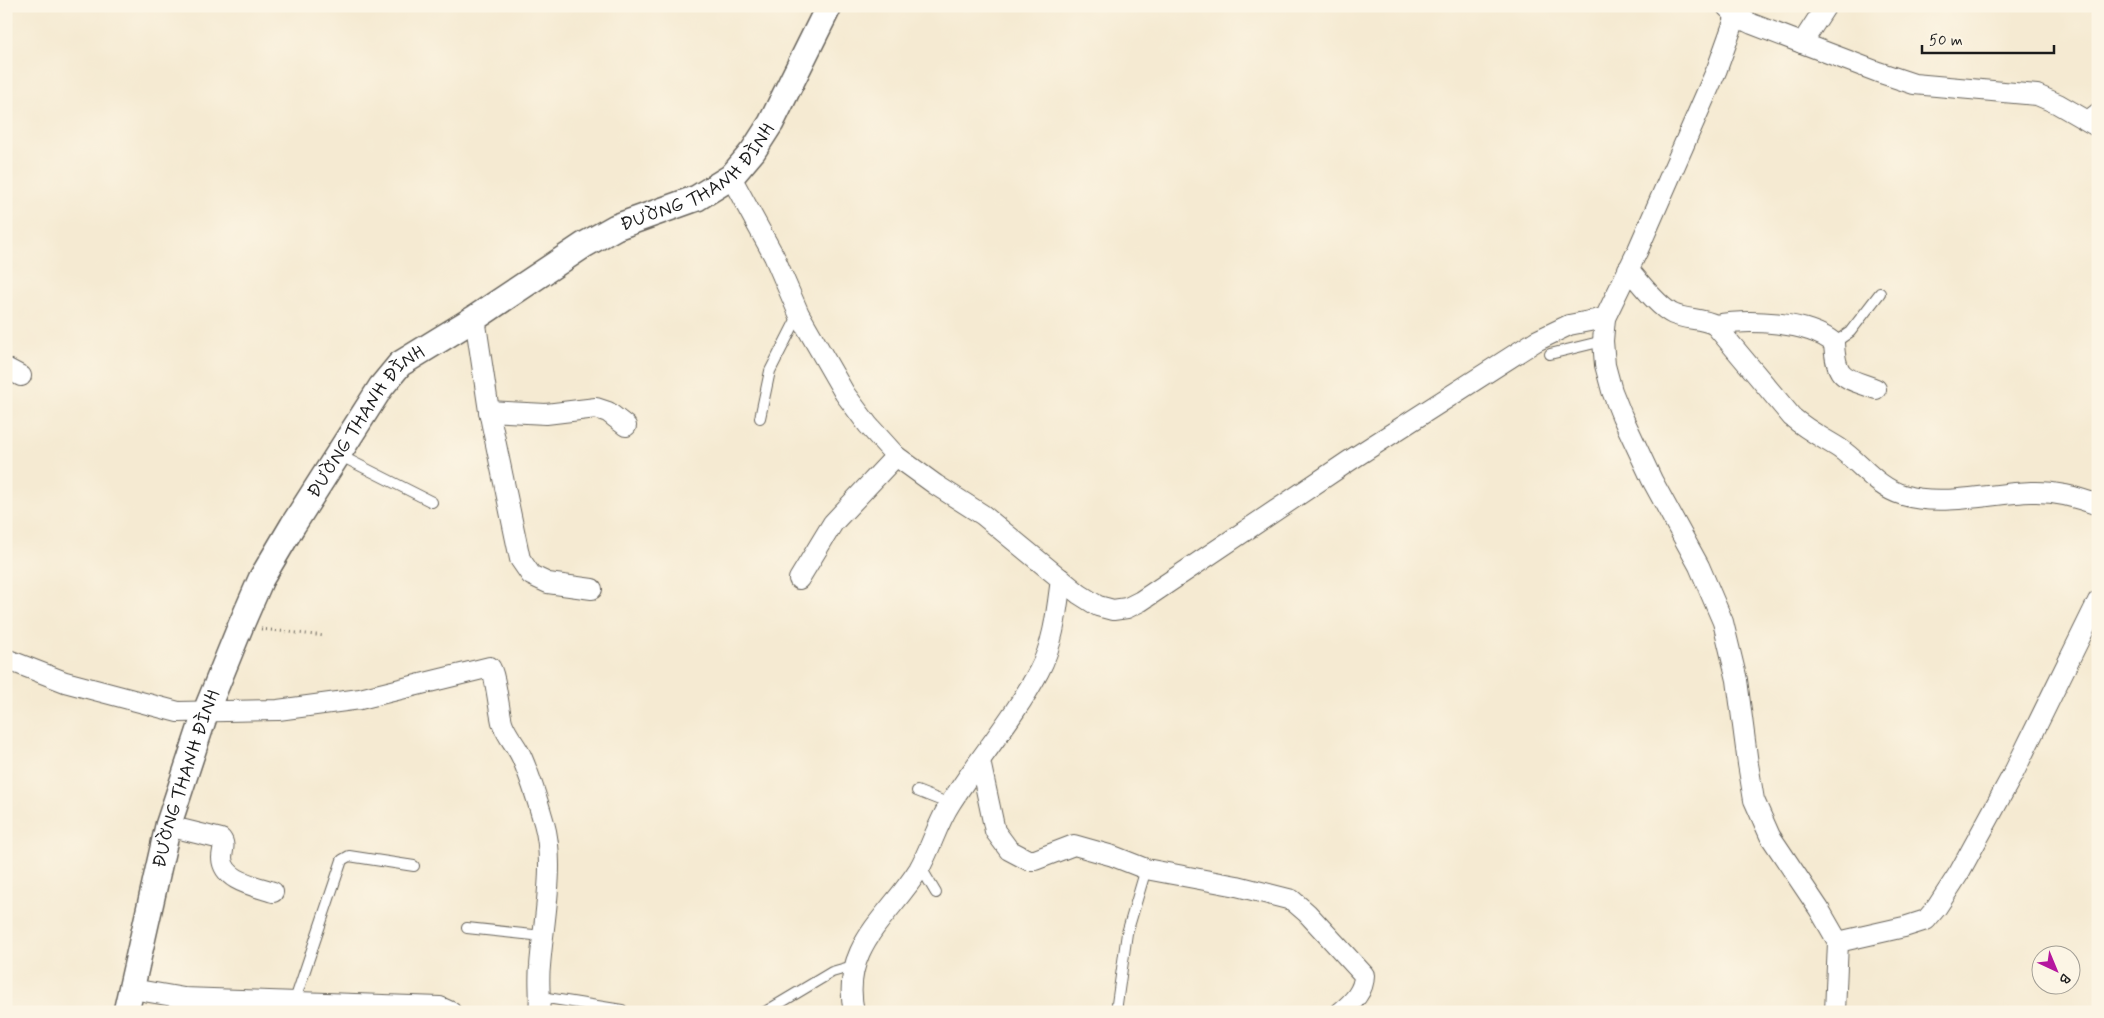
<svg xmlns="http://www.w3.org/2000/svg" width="2104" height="1018" font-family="Mynerve,sans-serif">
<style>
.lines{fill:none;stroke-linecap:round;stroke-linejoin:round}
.service-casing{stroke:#68645c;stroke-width:12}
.minor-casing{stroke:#68645c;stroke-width:22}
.tertiary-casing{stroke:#68645c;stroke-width:28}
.path{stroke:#68645c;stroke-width:3;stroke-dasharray:1 4;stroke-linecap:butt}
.service{stroke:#fff;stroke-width:10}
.minor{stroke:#fff;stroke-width:20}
.tertiary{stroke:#fff;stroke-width:25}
.labels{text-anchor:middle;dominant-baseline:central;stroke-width:4;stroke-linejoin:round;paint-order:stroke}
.street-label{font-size:19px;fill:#1c1c1c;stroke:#fcf5e5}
</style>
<rect width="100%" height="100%" fill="#fcf5e5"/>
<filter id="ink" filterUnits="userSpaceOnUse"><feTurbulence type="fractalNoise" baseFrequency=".02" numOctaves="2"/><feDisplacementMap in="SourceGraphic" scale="10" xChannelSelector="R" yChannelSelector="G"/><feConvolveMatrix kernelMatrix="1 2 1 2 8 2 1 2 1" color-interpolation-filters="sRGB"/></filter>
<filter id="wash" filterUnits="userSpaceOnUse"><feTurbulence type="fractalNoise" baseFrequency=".0096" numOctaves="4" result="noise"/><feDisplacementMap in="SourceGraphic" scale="20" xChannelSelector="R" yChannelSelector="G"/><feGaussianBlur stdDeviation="1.12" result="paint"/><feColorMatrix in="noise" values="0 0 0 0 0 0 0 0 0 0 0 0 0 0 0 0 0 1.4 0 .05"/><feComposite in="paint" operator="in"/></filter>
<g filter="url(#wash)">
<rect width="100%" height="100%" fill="#f5ead2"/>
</g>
<g filter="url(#ink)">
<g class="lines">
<g class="service-casing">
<g id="service">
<polyline points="2084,118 2098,107"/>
<polyline points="1834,343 1850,332 1880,293"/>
<polyline points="1550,354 1603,341"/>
<polyline points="760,418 770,371 799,314"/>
<polyline points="339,455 432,502"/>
<polyline points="917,791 950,804"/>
<polyline points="920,866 936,893"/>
<polyline points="467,928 543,936"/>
<polyline points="541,997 622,1010"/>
<polyline points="294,1003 342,860 349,856 414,866"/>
<polyline points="1116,1011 1127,933 1146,869"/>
<polyline points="765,1012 832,972 853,966"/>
</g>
</g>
<g class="minor-casing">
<g id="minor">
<polyline points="1727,7 1736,16 1752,24 1878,72 1914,84 2037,95 2058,104 2098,127"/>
<polyline points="1736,16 1717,69 1637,252 1605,318 1603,341 1605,365 1612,391 1622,416 1652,480 1699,566 1723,622 1737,680 1748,764 1754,800 1770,836 1819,909 1838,942 1835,1012"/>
<polyline points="1802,43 1826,6"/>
<polyline points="731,177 774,256 799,314 845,394 868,425 896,456 936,485 983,515 1079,594 1098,606 1113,610 1127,608 1141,601 1349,461 1536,341 1569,325 1605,318"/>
<path d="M1628,269C1640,282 1657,306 1673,314C1687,320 1702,318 1715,325L1792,417C1807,430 1823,438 1839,448C1861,463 1876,487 1903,495C1940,507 1993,493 2031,492C2055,491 2076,497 2098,505"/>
<polyline points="475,318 489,411 520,559 531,575 548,583 592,589"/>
<path d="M1715,325C1748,319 1808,321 1834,343C1836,380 1844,377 1876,389"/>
<polyline points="6,368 21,376"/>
<polyline points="489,411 546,414 596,408 608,412 626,426"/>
<polyline points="799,579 833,523 896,456"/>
<path d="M6,659L65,682L178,712L278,710L360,699L490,667C495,672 499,710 502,722C506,735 517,746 522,758C531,779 538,802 544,823C556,864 543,924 540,966C538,982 541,996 539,1012"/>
<path d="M980,761L995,831L1009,850L1028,860H1035L1074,845L1113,856L1146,869L1237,886L1292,900L1307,913L1364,975C1364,991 1353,1002 1341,1012"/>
<path d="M168,826L221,839C226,845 222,851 222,858C223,881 256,886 273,892"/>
<polyline points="1838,942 1904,927 1926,920 1937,907 1959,873 2014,772 2098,601"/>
<polyline points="132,989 184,998 440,1007 451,1012"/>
<path d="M854,1012C840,947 889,917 919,869C931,848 937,824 950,804C979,758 1014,718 1039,671C1054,643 1057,609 1061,579"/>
</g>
</g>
<g class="tertiary-casing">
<g id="tertiary">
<path id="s1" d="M126,1012L168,826L206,711L241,625L261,579L293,525L381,387L400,364L475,318L584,245L616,227L697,198L731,177L753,151L771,123L829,6"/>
</g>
</g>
<polyline class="path" points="261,629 325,636"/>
<use href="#service" class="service"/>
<use href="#minor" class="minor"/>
<use href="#tertiary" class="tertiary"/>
</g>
</g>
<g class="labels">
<g class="street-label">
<text stroke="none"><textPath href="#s1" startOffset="1065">ĐƯỜNG THANH ĐÌNH</textPath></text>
<text stroke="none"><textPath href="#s1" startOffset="645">ĐƯỜNG THANH ĐÌNH</textPath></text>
<text stroke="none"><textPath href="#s1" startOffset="241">ĐƯỜNG THANH ĐÌNH</textPath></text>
</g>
</g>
<rect width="2104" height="1018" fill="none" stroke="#fcf5e5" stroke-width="25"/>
<g transform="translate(2056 970) rotate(136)"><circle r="24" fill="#fcf5e5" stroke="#a29e95"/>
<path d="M0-4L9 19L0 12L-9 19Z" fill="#b5179e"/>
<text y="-8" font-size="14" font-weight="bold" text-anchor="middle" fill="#1c1c1c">B</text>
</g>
<path d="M1922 45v8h132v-8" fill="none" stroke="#1c1c1c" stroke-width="2.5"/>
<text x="1929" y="45" font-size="15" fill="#1c1c1c" stroke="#fcf5e5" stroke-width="4" paint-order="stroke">50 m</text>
</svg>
